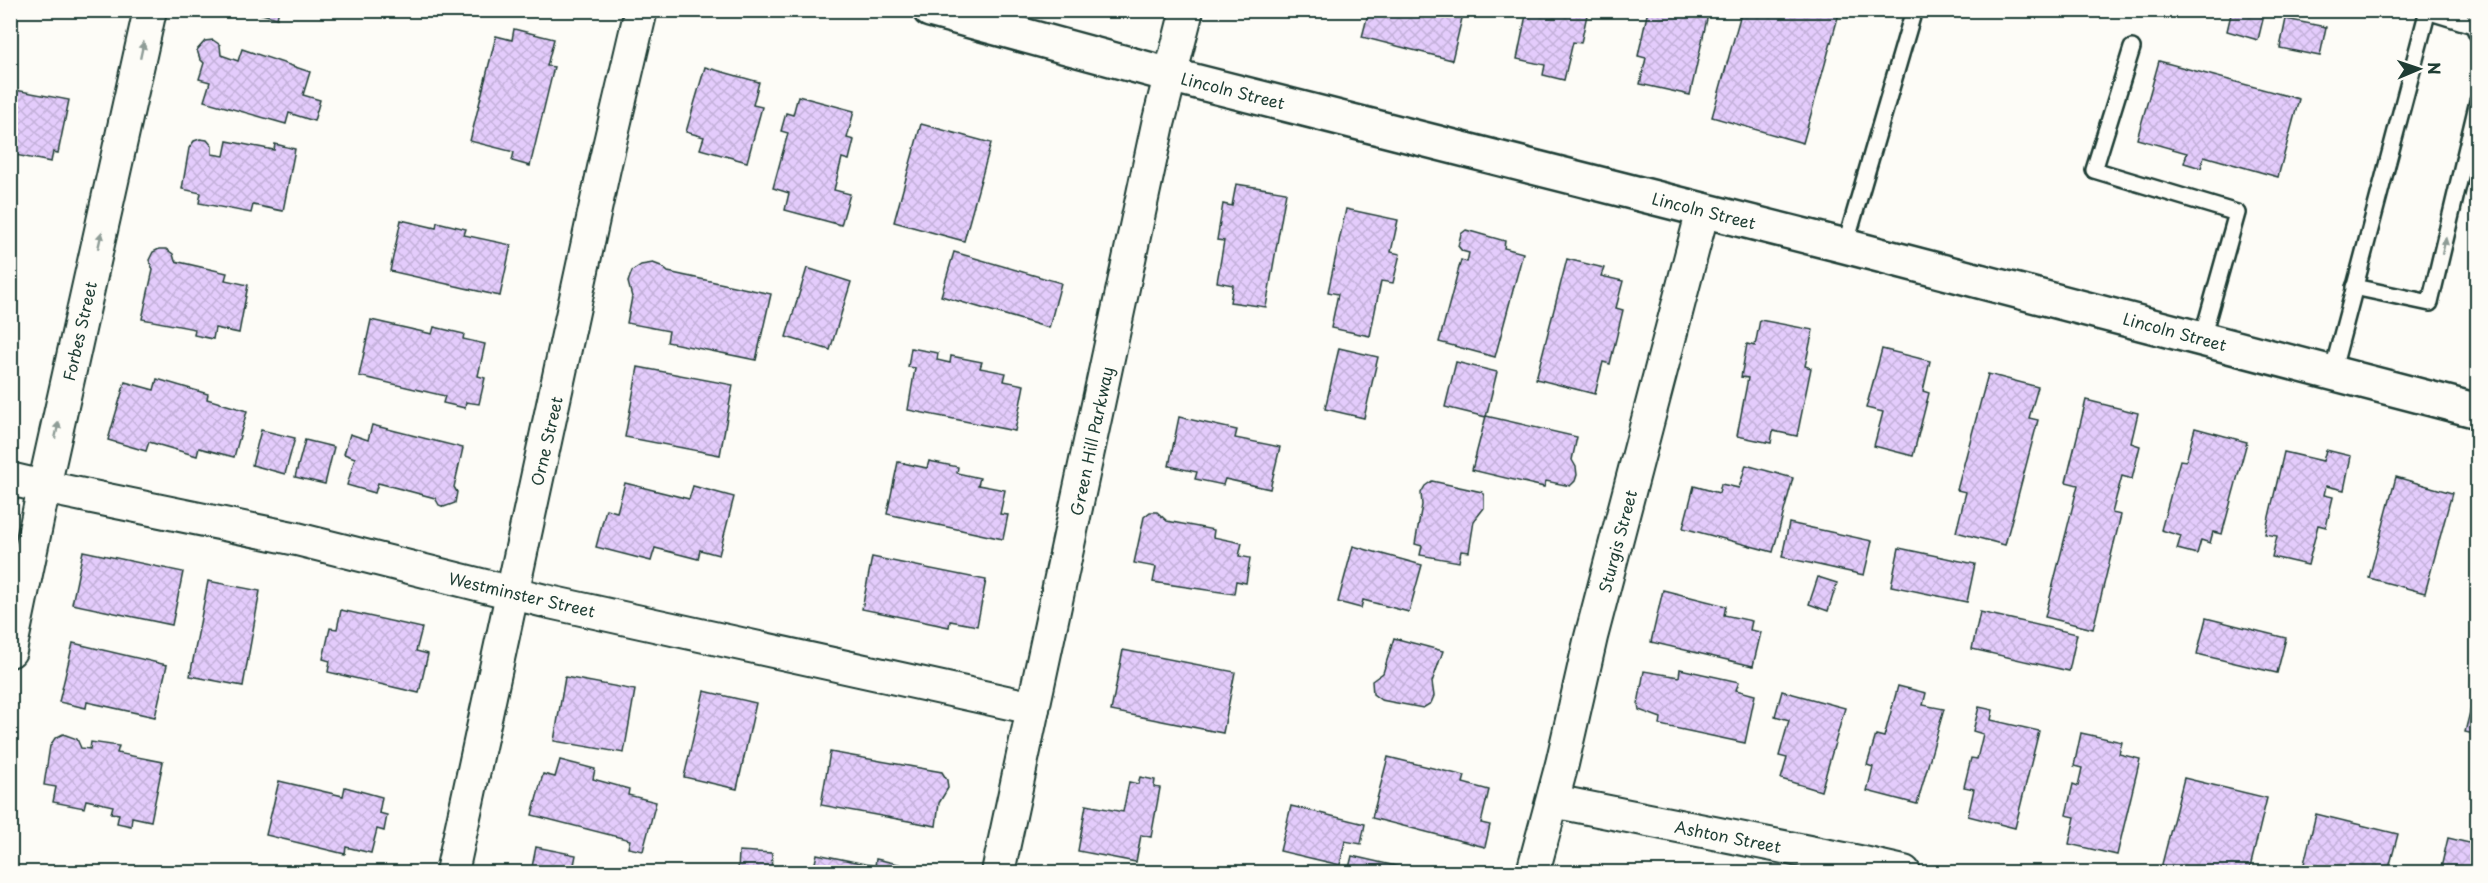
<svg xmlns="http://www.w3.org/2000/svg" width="2488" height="883" font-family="'Playpen Sans',sans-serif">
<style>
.building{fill:url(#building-cross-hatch);stroke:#1f3d34;stroke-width:1.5}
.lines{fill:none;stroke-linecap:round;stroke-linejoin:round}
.lane-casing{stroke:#1f3d34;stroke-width:20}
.street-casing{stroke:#1f3d34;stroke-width:36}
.secondary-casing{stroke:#1f3d34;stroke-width:38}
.lane{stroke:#fdfcf7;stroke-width:15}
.street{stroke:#fdfcf7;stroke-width:32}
.secondary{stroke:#fdfcf7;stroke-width:33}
.oneway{fill:#8e9c96}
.labels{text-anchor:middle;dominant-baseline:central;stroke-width:4.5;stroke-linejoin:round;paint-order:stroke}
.street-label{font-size:16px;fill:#1f3d34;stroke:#fdfcf7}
</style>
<defs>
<pattern id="building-cross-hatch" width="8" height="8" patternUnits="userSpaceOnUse" patternTransform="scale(1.5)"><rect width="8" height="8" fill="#e4ccfc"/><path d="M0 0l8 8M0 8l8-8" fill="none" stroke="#c3b0d9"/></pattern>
</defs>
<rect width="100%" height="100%" fill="#fdfcf7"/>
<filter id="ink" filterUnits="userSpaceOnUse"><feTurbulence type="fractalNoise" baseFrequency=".0167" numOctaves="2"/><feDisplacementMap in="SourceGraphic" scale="12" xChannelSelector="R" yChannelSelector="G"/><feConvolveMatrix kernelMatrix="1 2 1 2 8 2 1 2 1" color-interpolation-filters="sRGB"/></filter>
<g filter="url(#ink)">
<g class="building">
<polygon points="247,10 279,10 277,18"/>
<polygon points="1369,10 1464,10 1452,60 1362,37"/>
<polygon points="1527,10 1588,10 1581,43 1573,42 1564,80 1543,75 1545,65 1517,59"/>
<polygon points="1648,10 1709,10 1690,95 1640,84 1646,58 1638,56"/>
<polygon points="1742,10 1840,10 1803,143 1712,117"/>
<polygon points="2232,10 2248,10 2264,15 2258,40 2227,31"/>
<polygon points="2286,19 2326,27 2320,56 2280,48"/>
<polygon points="514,29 554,39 547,66 554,67 530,166 512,161 514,152 470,141 496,36 512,40"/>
<polygon points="213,40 220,45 221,55 238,61 242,49 310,72 303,95 320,100 314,121 289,113 286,124 204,101 210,82 199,79 204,63 200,59 197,50 205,41"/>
<polygon points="2159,61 2299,99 2278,177 2204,156 2201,168 2184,163 2187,153 2137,139"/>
<polygon points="705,67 759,82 753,105 762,107 747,162 700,149 704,137 686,132"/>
<polygon points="10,89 69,100 58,153 53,152 51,162 10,154"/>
<polygon points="798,96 854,111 847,138 854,140 849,160 842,158 834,190 850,194 841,225 785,210 789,193 773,188 788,133 781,131 786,113 793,115"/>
<polygon points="921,124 991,143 964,241 894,222"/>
<polygon points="200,139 207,140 212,146 212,154 224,156 227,141 274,150 275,144 295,149 283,211 253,205 251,213 199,203 201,193 182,189 189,148 194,141"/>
<polygon points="1236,184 1286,192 1266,307 1230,302 1233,285 1217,282 1224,241 1217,240 1223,204 1232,206"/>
<polygon points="1346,209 1398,220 1391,252 1400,254 1393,283 1381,281 1370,336 1331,328 1338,294 1328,292"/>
<polygon points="401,220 436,228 437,222 466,229 464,235 511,245 500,296 390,271"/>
<polygon points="1466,230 1505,241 1504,248 1523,253 1495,357 1439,342 1461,260 1467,262 1469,253 1462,251 1458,246 1461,234"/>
<polygon points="159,249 166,249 173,254 175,261 227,273 225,280 248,285 239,333 215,328 213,339 194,335 195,329 142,319 153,270 149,260 153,252"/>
<polygon points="954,252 1061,283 1049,328 941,296"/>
<polygon points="1567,259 1604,268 1601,276 1623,281 1616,308 1623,310 1610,364 1603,362 1595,394 1536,379"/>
<polygon points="653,263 661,266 668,272 771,294 756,360 667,342 669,331 627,323 632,297 628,282 632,271 641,265"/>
<polygon points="807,268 851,282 830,350 786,337"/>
<polygon points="371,320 432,334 434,327 464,334 463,339 485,344 478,376 485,378 479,404 466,402 465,408 443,403 445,396 359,376"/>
<polygon points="1760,320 1813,330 1805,366 1811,368 1797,436 1773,431 1771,443 1737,436 1748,378 1741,377 1747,344 1755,346"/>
<polygon points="911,348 938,353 937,360 950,363 951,356 982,362 980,368 1006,373 1004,381 1024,385 1015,431 908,410 915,368 908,367"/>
<polygon points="1339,348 1378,357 1364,418 1325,409"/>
<polygon points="1882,349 1930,361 1923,391 1929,393 1913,456 1874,446 1883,412 1866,408"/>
<polygon points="1456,362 1497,372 1486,417 1445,407"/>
<polygon points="638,367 733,385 720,455 625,437"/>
<polygon points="1988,374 2038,387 2029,418 2038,420 2005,545 1956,532 1966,492 1957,490"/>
<polygon points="157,379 208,394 207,399 247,411 234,457 199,448 197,456 149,442 146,451 108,440 125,382 154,390"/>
<polygon points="2086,400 2138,413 2131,443 2140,446 2132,479 2122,476 2112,513 2121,515 2093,629 2045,617 2078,485 2066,482"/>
<polygon points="1486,416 1577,437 1572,460 1576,467 1577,475 1575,481 1570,486 1546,481 1544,487 1472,470"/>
<polygon points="1179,417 1237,430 1235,438 1280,447 1270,489 1225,479 1223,485 1195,479 1197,472 1169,466"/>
<polygon points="372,425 463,448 454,487 457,492 455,503 444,507 439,505 435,498 378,483 375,493 347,485 355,458 344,454 350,434 368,440"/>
<polygon points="2195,428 2247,442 2222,534 2213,532 2210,543 2201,540 2197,554 2177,549 2181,536 2161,530 2180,460 2186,461"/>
<polygon points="261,430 295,438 285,474 252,465"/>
<polygon points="305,440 334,447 325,484 295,477"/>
<polygon points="2326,450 2351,456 2344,490 2326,486 2324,495 2333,497 2326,527 2318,525 2308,565 2272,557 2277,536 2265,534 2284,452 2323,461"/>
<polygon points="929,461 958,467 957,473 980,478 978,485 1005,490 1000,514 1008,515 1003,539 887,514 898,462 927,468"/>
<polygon points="1746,465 1793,478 1773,552 1683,528 1694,486 1719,493 1721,484 1739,488"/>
<polygon points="2396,477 2452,493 2425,593 2369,578"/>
<polygon points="1432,481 1482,492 1484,496 1484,508 1474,521 1469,552 1461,551 1459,562 1420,555 1422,546 1415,544 1422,505 1421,493 1425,486"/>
<polygon points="625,483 689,499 693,486 734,497 719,555 700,550 698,559 655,548 651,561 596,547 606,509 617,512"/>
<polygon points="1150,512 1157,512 1167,521 1214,530 1213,537 1242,543 1239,556 1250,558 1246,583 1236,581 1234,594 1153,582 1156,567 1134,563 1144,517"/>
<polygon points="1789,523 1872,541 1864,575 1782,557"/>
<polygon points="1353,546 1422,565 1409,612 1363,600 1361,608 1338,602"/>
<polygon points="1899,548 1975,564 1967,602 1891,586"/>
<polygon points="83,551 183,572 172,625 72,604"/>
<polygon points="872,557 986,580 977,626 950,621 949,627 862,609"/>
<polygon points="1818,577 1837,583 1828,611 1809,604"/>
<polygon points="208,581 260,591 243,686 190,676"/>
<polygon points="1663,590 1726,606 1724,615 1752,621 1750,630 1761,632 1753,666 1651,642"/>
<polygon points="341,610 422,628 416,651 428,654 419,693 328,672 330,661 323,659 330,628 337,629"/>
<polygon points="1980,612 2077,634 2069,671 1972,649"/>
<polygon points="2206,618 2286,638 2277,673 2197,654"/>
<polygon points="1394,638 1443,651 1432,682 1434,696 1431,703 1423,708 1381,700 1373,694 1372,681 1383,673"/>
<polygon points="73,643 167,665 155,717 87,702 86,708 59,702"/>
<polygon points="1123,650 1235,672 1223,733 1111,711"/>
<polygon points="1680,669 1739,682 1736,690 1755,695 1745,743 1660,725 1661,718 1639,710 1638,704 1644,671 1679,677"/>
<polygon points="565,677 635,690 624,753 554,741"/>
<polygon points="2478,680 2478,735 2465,732"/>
<polygon points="1898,686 1926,693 1923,705 1944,709 1917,804 1867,791 1873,767 1867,765 1876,735 1884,737"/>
<polygon points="704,691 756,703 737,789 684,777"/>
<polygon points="1782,691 1845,708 1821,791 1781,779 1787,758 1779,756 1789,720 1775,716"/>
<polygon points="1979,707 1993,710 1991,720 2039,731 2015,828 1968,816 1974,789 1964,787 1971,758 1977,759 1983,734 1973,731"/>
<polygon points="2081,733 2122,742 2119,754 2140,759 2117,855 2069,844 2075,817 2066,815 2073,784 2078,786 2082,768 2074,766"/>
<polygon points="63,734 77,739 81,748 90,749 91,742 119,746 117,753 163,762 151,821 132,817 131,826 117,823 119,814 111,813 113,806 86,800 84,808 53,802 56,787 44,785 50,746 55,738"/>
<polygon points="830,752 942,772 947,780 948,788 939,803 936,826 821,805"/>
<polygon points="1388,757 1465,776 1463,783 1489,790 1481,823 1490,825 1485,847 1372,818"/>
<polygon points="560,760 595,769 593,779 629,789 628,795 656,802 643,851 628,848 630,840 532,815 543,774 555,777"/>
<polygon points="1140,777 1155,780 1154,787 1160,788 1151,837 1141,835 1136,862 1078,851 1086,805 1123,812 1129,782 1138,784"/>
<polygon points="2184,778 2267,798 2249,872 2160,872"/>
<polygon points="279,781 343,796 345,787 382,797 379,813 387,815 384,831 377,829 371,853 346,847 345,854 266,835"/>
<polygon points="1291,806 1365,824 1361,844 1345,841 1340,865 1280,851"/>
<polygon points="2316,814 2398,834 2388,872 2302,872"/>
<polygon points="2448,838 2478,845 2478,872 2440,872"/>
<polygon points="536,847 576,855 574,865 612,872 531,872"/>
<polygon points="739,851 772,853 771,872 738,872"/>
<polygon points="817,854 875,866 876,859 903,865 902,872 907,872 813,872"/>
<polygon points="1352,856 1422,872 1348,872"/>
</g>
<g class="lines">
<g class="lane-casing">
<g id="lane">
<polyline points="2427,11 2473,25 2478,35"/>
<polyline points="2132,48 2094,170 2237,213 2202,338"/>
<polyline points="1845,246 1914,10"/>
<polyline points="2354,287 2430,303 2478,101"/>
<polyline points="2332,373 2428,10"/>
</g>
</g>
<g class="street-casing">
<g id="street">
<polyline points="10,479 44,487 297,539 545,601 1033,708"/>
<polyline points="10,651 44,487 150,10"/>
<polyline points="1553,801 1859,862 1904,872"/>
<polyline points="452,872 604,168 641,10"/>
<polyline points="998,872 1158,124 1187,10"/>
<polyline points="1533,872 1562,764 1591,637 1703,210"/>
</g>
</g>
<g class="secondary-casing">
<polyline id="secondary" points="930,10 1170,75 1845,246 2478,411"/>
</g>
<use href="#lane" class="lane"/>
<use href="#street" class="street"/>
<use href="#secondary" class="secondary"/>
</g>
<defs><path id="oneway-solid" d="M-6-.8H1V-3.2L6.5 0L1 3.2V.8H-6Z" transform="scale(1.5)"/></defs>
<g class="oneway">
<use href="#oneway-solid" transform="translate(142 50) rotate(-78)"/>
<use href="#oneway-solid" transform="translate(100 240) rotate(-77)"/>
<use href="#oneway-solid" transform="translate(2444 246) rotate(-77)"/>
<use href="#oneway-solid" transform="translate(57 430) rotate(-77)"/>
</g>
</g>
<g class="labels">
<g class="street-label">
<text transform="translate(1233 90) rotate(14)">Lincoln Street</text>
<text transform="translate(1704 210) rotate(14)">Lincoln Street</text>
<text transform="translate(79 331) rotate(-77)">Forbes Street</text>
<text transform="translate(2175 331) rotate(15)">Lincoln Street</text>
<text transform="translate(546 441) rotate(-77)">Orne Street</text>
<text transform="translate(1091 441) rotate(-78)">Green Hill Parkway</text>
<text transform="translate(1617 541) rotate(-75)">Sturgis Street</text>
<text transform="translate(522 594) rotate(13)">Westminster Street</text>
<text transform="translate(1728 836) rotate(11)">Ashton Street</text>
</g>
</g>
<rect width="2488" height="883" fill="none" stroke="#fdfcf7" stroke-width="36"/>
<rect x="18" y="18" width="2452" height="847" fill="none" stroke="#1f3d34" stroke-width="2" filter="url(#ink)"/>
<g transform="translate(2419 69) rotate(88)" stroke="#fdfcf7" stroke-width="4.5" paint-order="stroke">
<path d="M0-4.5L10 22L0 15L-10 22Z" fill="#1f3d34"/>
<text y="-9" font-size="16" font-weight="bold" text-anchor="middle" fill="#1f3d34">N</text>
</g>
</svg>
